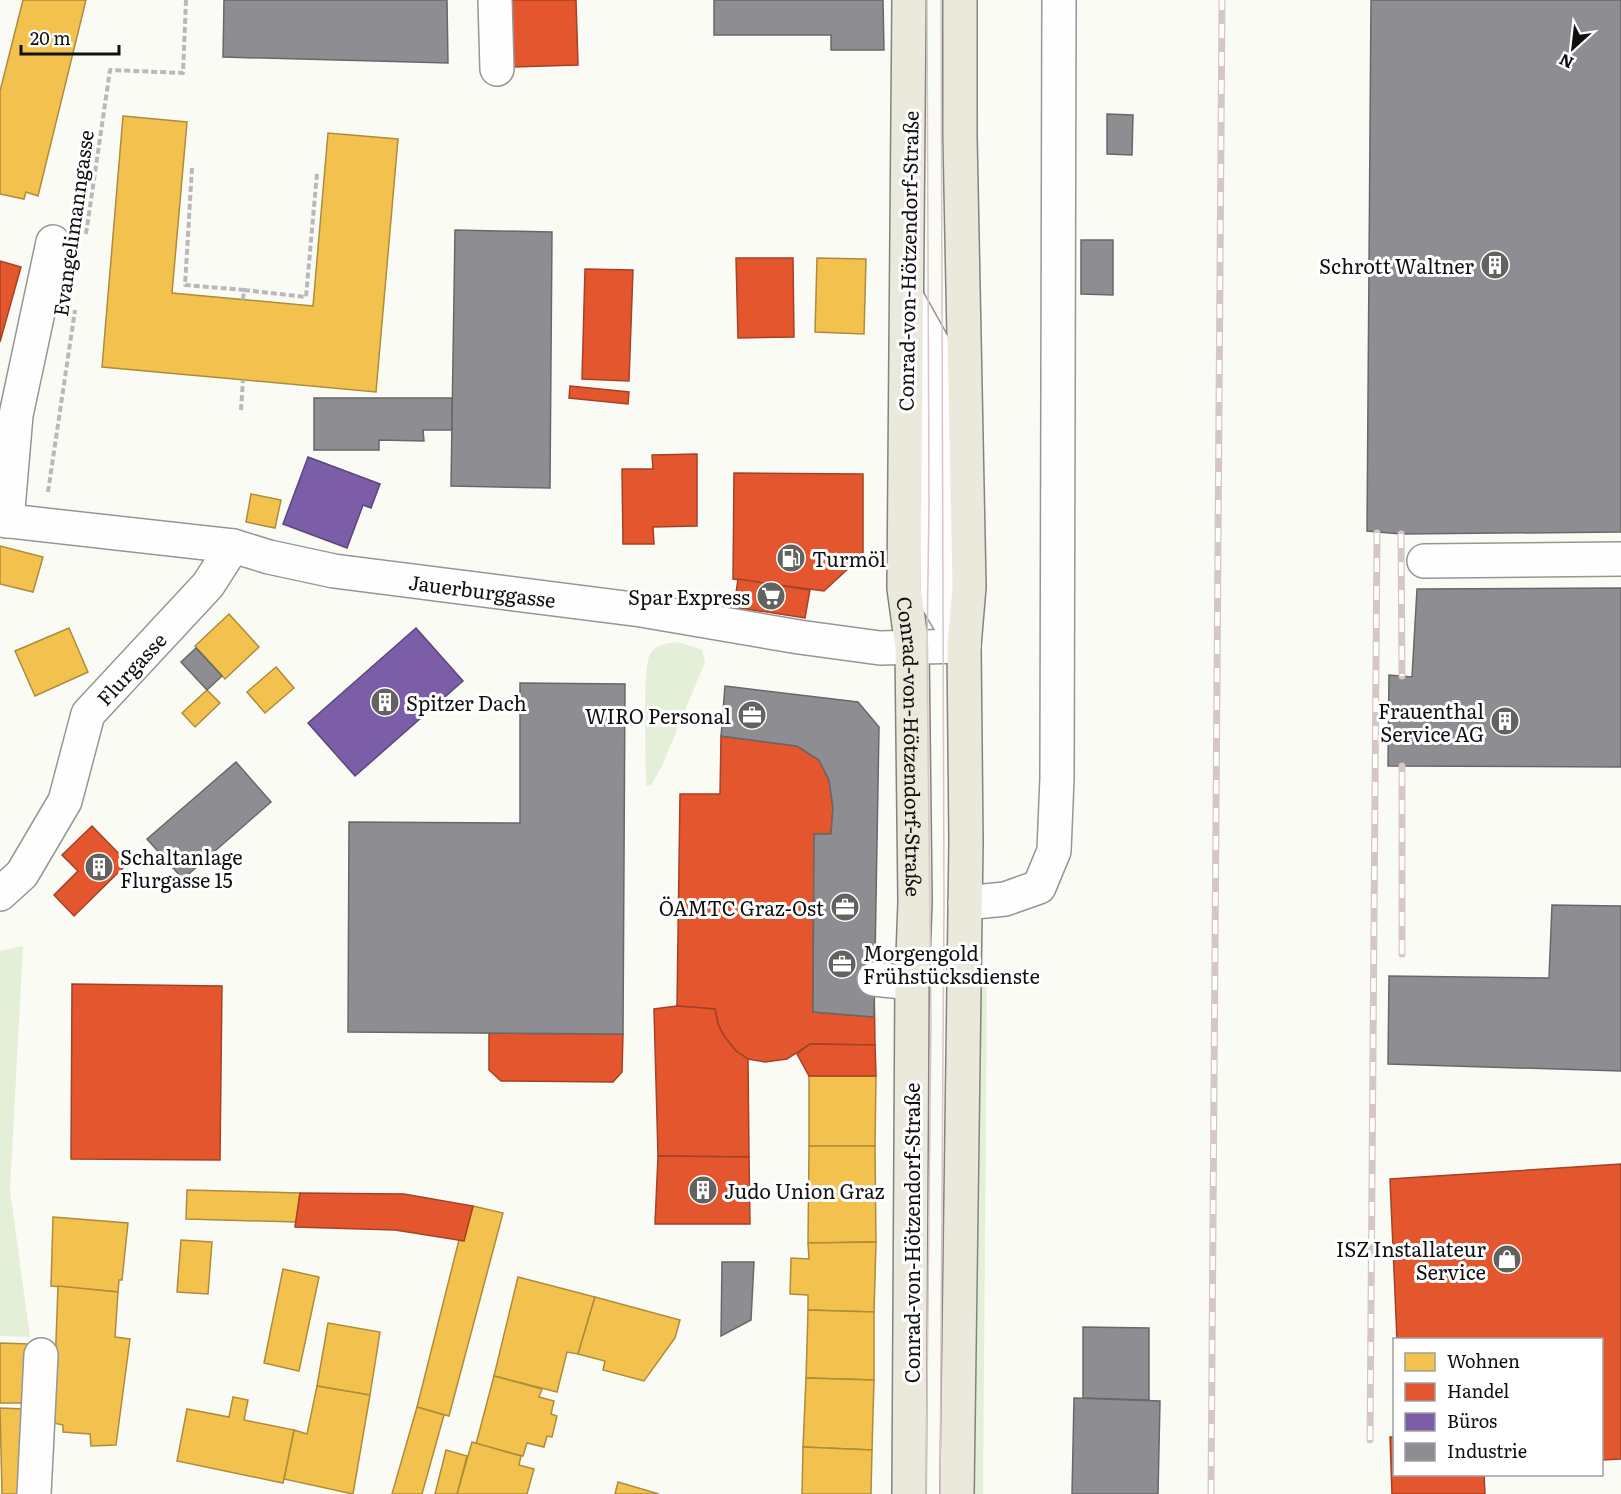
<svg xmlns="http://www.w3.org/2000/svg" width="1621" height="1494" font-family="Literata,serif">
<style>
.green{fill:#e4efd8}
.homes{fill:#f2c14e;stroke:#ae8c3b;stroke-width:1.5}
.shops{fill:#e4572e;stroke:#a44225;stroke-width:1.5}
.offices{fill:#7b5ea7;stroke:#5b477a;stroke-width:1.5}
.industry{fill:#8d8d92;stroke:#68686b;stroke-width:1.5}
.lines{fill:none;stroke-linecap:round;stroke-linejoin:round}
.minor-casing{stroke:#969694;stroke-width:36}
.major-casing{stroke:#838381;stroke-width:36}
.path{stroke:#b9b9b8;stroke-width:4;stroke-dasharray:6 3;stroke-linecap:butt}
.minor{stroke:#fefefe;stroke-width:33}
.major{stroke:#ebe8dc;stroke-width:33}
.tram{stroke:#d6c7c6;stroke-width:1.5}
.rail-casing{stroke:#d6c7c6;stroke-width:7}
.rail{stroke:#fff;stroke-width:4.5;stroke-dasharray:14;stroke-linecap:butt}
.labels{text-anchor:middle;dominant-baseline:central;stroke-width:6;stroke-linejoin:round;paint-order:stroke}
.street-label{font-size:20px;fill:#101010;stroke:#fff}
.poi-label{font-size:20px;fill:#101010;stroke:#fff;text-anchor:end}
</style>
<rect width="100%" height="100%" fill="#fbfbf6"/>
<g class="green">
<path d="M679,642L702,650L705,662L662,766L651,785L646,786C646,765 642,668 650,654C656,644 669,643 679,642Z"/>
<polygon points="23,946 10,1190 30,1337 0,1336 0,951"/>
<polygon points="987,978 983,1494 967,1494 978,988"/>
</g>
<g class="homes">
<polygon points="23,0 86,0 38,196 26,192 24,199 0,194 0,91"/>
<polygon points="123,116 187,122 172,293 313,306 328,133 398,139 376,392 102,367"/>
<polygon points="817,258 866,259 864,334 815,332"/>
<polygon points="251,494 281,500 275,528 246,522"/>
<polygon points="0,546 43,557 33,592 0,584"/>
<polygon points="229,614 259,647 225,679 195,646"/>
<polygon points="69,628 88,672 35,696 15,651"/>
<polygon points="276,667 294,688 265,713 247,692"/>
<polygon points="207,690 220,703 195,727 182,713"/>
<polygon points="809,1076 876,1076 875,1146 809,1146"/>
<polygon points="809,1146 875,1146 876,1242 808,1243"/>
<polygon points="187,1190 300,1193 296,1222 186,1219"/>
<polygon points="473,1206 503,1213 449,1416 417,1407 459,1240 464,1241"/>
<polygon points="53,1217 128,1223 122,1280 119,1280 118,1292 51,1286"/>
<polygon points="181,1240 212,1242 208,1294 177,1292"/>
<polygon points="876,1242 874,1312 808,1310 808,1295 790,1294 791,1258 809,1259 808,1243"/>
<polygon points="283,1269 319,1277 299,1371 264,1363"/>
<polygon points="518,1277 595,1297 578,1354 567,1352 557,1392 494,1376"/>
<polygon points="58,1286 118,1292 115,1337 130,1339 116,1445 91,1446 90,1434 63,1432 63,1425 53,1423"/>
<polygon points="595,1297 680,1320 675,1338 644,1381 603,1370 605,1361 578,1354"/>
<polygon points="808,1310 874,1312 874,1380 806,1378"/>
<polygon points="328,1323 380,1332 370,1395 317,1386"/>
<polygon points="0,1343 29,1344 26,1403 0,1403"/>
<polygon points="494,1376 542,1389 539,1397 554,1401 551,1414 557,1416 552,1437 547,1436 544,1447 527,1443 523,1456 476,1444"/>
<polygon points="806,1378 874,1380 872,1450 803,1447"/>
<polygon points="317,1386 370,1395 353,1494 284,1479 294,1430 307,1434"/>
<polygon points="233,1397 248,1400 244,1420 294,1430 283,1483 177,1461 187,1409 229,1417"/>
<polygon points="417,1407 444,1415 422,1494 392,1494"/>
<polygon points="0,1408 24,1409 28,1494 2,1494"/>
<polygon points="472,1442 521,1456 519,1465 534,1469 527,1494 457,1494"/>
<polygon points="803,1447 872,1450 871,1494 802,1494"/>
<polygon points="446,1450 467,1456 457,1494 435,1494"/>
<polygon points="618,1482 659,1494 615,1494"/>
</g>
<g class="shops">
<polygon points="511,0 576,0 578,65 513,67"/>
<polygon points="736,258 793,258 794,337 738,338"/>
<polygon points="0,261 21,267 0,342"/>
<polygon points="585,269 633,270 629,381 582,379"/>
<polygon points="570,386 629,392 628,404 569,398"/>
<polygon points="697,454 697,526 653,527 654,544 623,544 622,469 653,469 652,455"/>
<polygon points="734,473 863,474 863,555 824,591 733,579"/>
<polygon points="738,579 810,590 805,618 734,607"/>
<polygon points="721,736 797,746 819,760 829,780 833,808 831,834 814,834 813,1012 874,1017 874,979 875,1045 810,1044 787,1059 765,1062 748,1059 736,1051 724,1036 718,1024 715,1009 677,1006 680,794 720,794"/>
<polygon points="92,826 128,863 74,916 54,895 78,871 62,855"/>
<polygon points="72,984 222,986 220,1160 71,1159"/>
<polygon points="677,1006 715,1009 718,1024 724,1036 736,1051 748,1059 749,1157 658,1156 654,1009"/>
<polygon points="489,1033 623,1034 622,1072 613,1082 501,1081 489,1070"/>
<polygon points="810,1044 875,1045 876,1076 809,1076 797,1054"/>
<polygon points="658,1156 749,1157 750,1224 655,1224"/>
<polygon points="1621,1164 1621,1459 1602,1460 1602,1340 1397,1340 1390,1179"/>
<polygon points="300,1193 404,1194 473,1206 464,1241 395,1230 295,1227"/>
<polygon points="1390,1437 1394,1437 1394,1474 1484,1474 1485,1494 1392,1494"/>
</g>
<g class="offices">
<polygon points="308,457 380,484 371,508 363,505 347,548 283,524"/>
<polygon points="416,628 463,681 355,776 308,723"/>
</g>
<g class="industry">
<polygon points="224,0 447,0 448,63 223,57"/>
<polygon points="714,0 883,0 884,50 831,50 831,35 714,35"/>
<polygon points="1371,0 1621,0 1621,532 1401,534 1367,531"/>
<polygon points="1107,114 1133,115 1132,155 1107,154"/>
<polygon points="455,230 552,232 550,488 451,486"/>
<polygon points="1081,240 1113,240 1113,295 1081,294"/>
<polygon points="314,398 452,398 452,430 423,430 424,441 379,440 379,450 314,450"/>
<polygon points="1621,588 1621,767 1388,766 1389,675 1412,677 1417,589"/>
<polygon points="196,648 222,676 207,690 181,662"/>
<polygon points="520,683 625,684 623,1034 348,1032 349,822 520,823"/>
<polygon points="725,686 858,702 879,727 874,1017 813,1012 814,834 831,834 833,808 829,780 819,760 797,746 721,736"/>
<polygon points="236,762 271,802 183,879 147,839"/>
<polygon points="1552,905 1621,906 1621,1071 1388,1064 1389,976 1549,978"/>
<polygon points="722,1262 754,1262 751,1320 721,1336"/>
<polygon points="1083,1327 1149,1328 1149,1400 1083,1398"/>
<polygon points="1074,1398 1160,1401 1158,1494 1072,1494"/>
</g>
<g class="lines">
<g class="minor-casing">
<g id="minor">
<polyline points="495,0 497,69"/>
<polyline points="907,298 935,348 937,601 964,646"/>
<path id="s1" d="M0,520L233,546L269,557L334,571L641,610L799,637L880,648L964,646"/>
<polyline points="7,521 16,415 53,242"/>
<polyline points="1424,561 1621,559"/>
<path id="s2" d="M0,894L22,874L65,801L88,714L208,585L233,546"/>
<polyline points="965,903 1005,899 1039,887 1054,851 1057,778 1059,0"/>
<polyline points="874,979 912,983"/>
<polyline points="34,1494 41,1355"/>
</g>
</g>
<g class="major-casing">
<g id="major">
<path id="s3" d="M909,0L904,588L912,647L915,902L912,983L909,1494"/>
<polyline points="957,1494 966,841 964,646 969,587 960,137 960,0"/>
</g>
</g>
<g class="path">
<polyline points="192,168 185,285 244,290 243,300"/>
<polyline points="86,234 110,70 183,73 186,0"/>
<polyline points="244,290 306,297 317,173"/>
<polyline points="241,410 243,380"/>
<polyline points="48,492 75,310"/>
</g>
<use href="#minor" class="minor"/>
<use href="#major" class="major"/>
<g class="tram">
<polyline points="926,1494 931,1020 927,646 929,505 927,0"/>
<polyline points="940,1494 944,902 941,0"/>
</g>
<g class="rail-casing">
<g id="rail">
<polyline points="1401,534 1402,676"/>
<polyline points="1402,954 1402,766"/>
<polyline points="1370,1440 1377,533"/>
<polyline points="1211,1494 1222,0"/>
</g>
</g>
<use href="#rail" class="rail"/>
</g>
<defs>
<g id="building-disc" transform="scale(1.5)"><circle r="9.5" fill="#626260" stroke="#fff"/><path d="M-4-6H4V6H1V3H-1V6H-4ZM-2.5-4.3h1.7v1.8h-1.7ZM.8-4.3h1.7v1.8H.8ZM-2.5-1h1.7V.8h-1.7ZM.8-1h1.7V.8H.8Z" fill="#fff"/></g>
<g id="fuel-disc" transform="scale(1.5)"><circle r="9.5" fill="#626260" stroke="#fff"/><path d="M-5.5-6h7V0h2V4h1.3V-2.5L3-4.5l.8-.8L6-3V5H2.5V1h-1V6h-7ZM-4.2-4.7v3.2H.2V-4.7Z" fill="#fff"/></g>
<g id="supermarket-disc" transform="scale(1.5)"><circle r="9.5" fill="#626260" stroke="#fff"/><path d="M-6-5.5h2.5l.6 2H6L4.5 2H-2.5L-4.4-4H-6ZM-1.5 3.2a1.3 1.3 0 1 0 .1 0ZM3 3.2a1.3 1.3 0 1 0 .1 0Z" fill="#fff"/></g>
<g id="office-disc" transform="scale(1.5)"><circle r="9.5" fill="#626260" stroke="#fff"/><path d="M-6-3h4V-5.5h4V-3h4V5H-6ZM-1-4.5V-3h2v-1.5ZM-6 0V1H6V0Z" fill="#fff"/></g>
<g id="shop-disc" transform="scale(1.5)"><circle r="9.5" fill="#626260" stroke="#fff"/><path d="M-5-2.5h2.3a2.7 3.5 0 0 1 5.4 0H5L5.5 6h-11ZM-1.5-2.5h3a1.5 2.3 0 0 0-3 0Z" fill="#fff"/></g>
</defs>
<g fill-rule="evenodd">
<use href="#building-disc" x="1495" y="265"/>
<use href="#fuel-disc" x="791" y="558"/>
<use href="#supermarket-disc" x="771" y="596"/>
<use href="#building-disc" x="385" y="702"/>
<use href="#office-disc" x="752" y="715"/>
<use href="#building-disc" x="1505" y="721"/>
<use href="#building-disc" x="99" y="867"/>
<use href="#office-disc" x="845" y="907"/>
<use href="#office-disc" x="842" y="964"/>
<use href="#building-disc" x="703" y="1190"/>
<use href="#shop-disc" x="1507" y="1259"/>
</g>
<g class="labels">
<g class="street-label">
<text transform="translate(72 223) rotate(-82)">Evangelimanngasse</text>
<text transform="translate(907 261) rotate(-89)">Conrad-von-Hötzendorf-Straße</text>
<text stroke="none"><textPath href="#s1" startOffset="488">Jauerburggasse</textPath></text>
<text stroke="none"><textPath href="#s2" startOffset="267">Flurgasse</textPath></text>
<text stroke="none"><textPath href="#s3" startOffset="747">Conrad-von-Hötzendorf-Straße</textPath></text>
<text transform="translate(911 1233) rotate(-90)">Conrad-von-Hötzendorf-Straße</text>
</g>
<g class="poi-label">
<text x="1474" y="265">Schrott Waltner</text>
<text x="812" y="558" text-anchor="start">Turmöl</text>
<text x="750" y="596">Spar Express</text>
<text x="406" y="702" text-anchor="start">Spitzer Dach</text>
<text x="1484" y="710">Frauenthal<tspan x="1484" dy="23">Service AG</tspan></text>
<text x="731" y="715">WIRO Personal</text>
<text x="120" y="856" text-anchor="start">Schaltanlage<tspan x="120" dy="23">Flurgasse 15</tspan></text>
<text x="824" y="907">ÖAMTC Graz-Ost</text>
<text x="863" y="952" text-anchor="start">Morgengold<tspan x="863" dy="23">Frühstücksdienste</tspan></text>
<text x="724" y="1190" text-anchor="start">Judo Union Graz</text>
<text x="1486" y="1248">ISZ Installateur<tspan x="1486" dy="23">Service</tspan></text>
</g>
</g>
<rect x="1393" y="1338" width="210" height="138" fill="#ffffff" stroke="#9f9f9f" stroke-width="1.5"/>
<rect x="1405" y="1353" width="30" height="18" fill="#f2c14e" stroke="#9f9f9f" stroke-width="1.5"/>
<text x="1447" y="1368" font-size="18" fill="#101010">Wohnen</text>
<rect x="1405" y="1383" width="30" height="18" fill="#e4572e" stroke="#9f9f9f" stroke-width="1.5"/>
<text x="1447" y="1398" font-size="18" fill="#101010">Handel</text>
<rect x="1405" y="1413" width="30" height="18" fill="#7b5ea7" stroke="#9f9f9f" stroke-width="1.5"/>
<text x="1447" y="1428" font-size="18" fill="#101010">Büros</text>
<rect x="1405" y="1443" width="30" height="18" fill="#8d8d92" stroke="#9f9f9f" stroke-width="1.5"/>
<text x="1447" y="1458" font-size="18" fill="#101010">Industrie</text>
<g transform="translate(1573 48) rotate(207)" stroke="#ffffff" stroke-width="4.5" paint-order="stroke">
<path d="M0-4.5L10 22L0 15L-10 22Z" fill="#101010"/>
<text y="-9" font-size="16" font-weight="bold" text-anchor="middle" fill="#101010">N</text>
</g>
<path d="M21 45v9h98v-9" fill="none" stroke="#101010" stroke-width="3"/>
<text x="30" y="45" font-size="18" fill="#101010" stroke="#ffffff" stroke-width="4.5" paint-order="stroke">20 m</text>
</svg>
